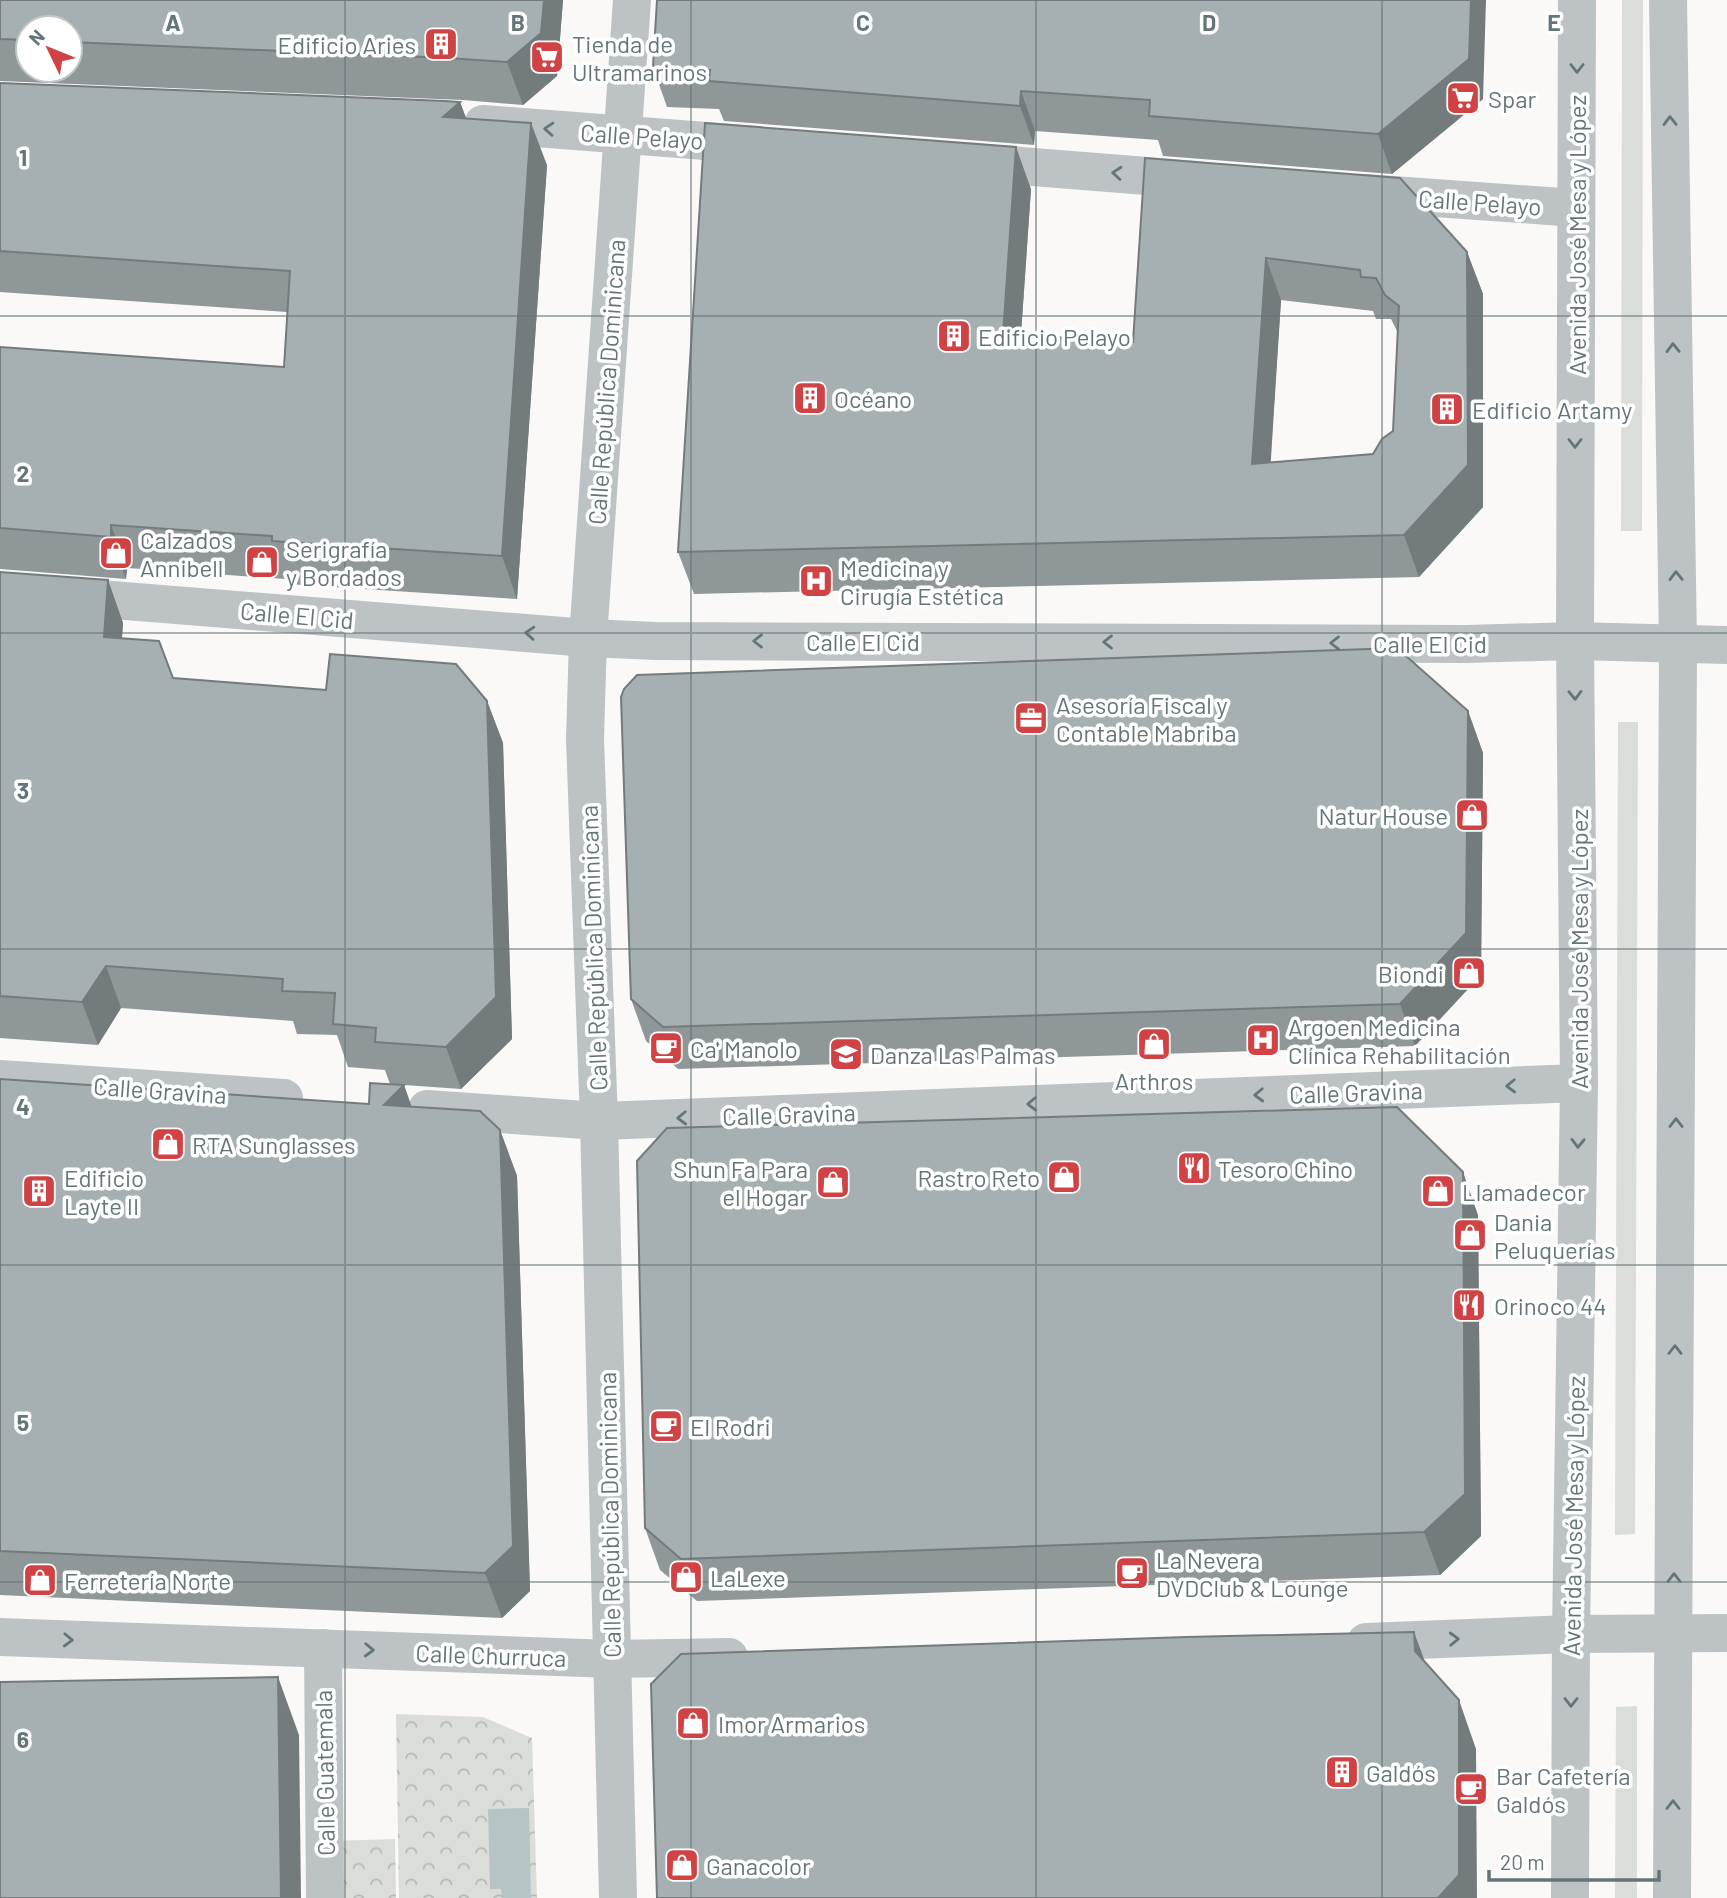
<svg xmlns="http://www.w3.org/2000/svg" width="1727" height="1898" font-family="Barlow,sans-serif">
<style>
.park{fill:url(#park-crowns)}
.garden{fill:#dbded8}
.water{fill:#b7c4c5}
.lines{fill:none;stroke-linecap:round;stroke-linejoin:round}
.minor{stroke:#bdc3c5;stroke-width:38}
.wall{fill:#8f9799;fill-rule:evenodd}
.shaded-wall{fill:#747b7d}
.building{fill:#a6b0b2;stroke:#747b7d;stroke-width:2;fill-rule:evenodd}
.oneway{stroke:#647579}
.grid{fill:none;stroke:#647579;stroke-width:2;stroke-opacity:0.55}
.labels{text-anchor:middle;dominant-baseline:central;stroke-width:7;stroke-linejoin:round;paint-order:stroke}
.poi-label{font-size:24px;fill:#647579;stroke:#fff;text-anchor:start}
.street-label{font-size:24px;fill:#647579;stroke:#fff}
.grid-label{font-size:23px;text-anchor:middle;font-weight:bold;fill:#647579;stroke:#fff;stroke-width:7;stroke-linejoin:round;paint-order:stroke}
</style>
<defs>
<pattern id="park-crowns" width="20" height="18" patternUnits="userSpaceOnUse" patternTransform="scale(1.75)"><rect width="20" height="18" fill="#dbded8"/><path d="M2 6a3 3 0 1 1 6 0M12 15a3 3 0 1 1 6 0" fill="none" stroke="#b5b9b4"/></pattern>
</defs>
<rect width="100%" height="100%" fill="#faf9f8"/>
<g class="park">
<polygon points="396,1714 483,1717 532,1738 537,1898 399,1898"/>
<polygon points="395,1839 396,1898 332,1898 330,1841"/>
</g>
<g class="garden">
<polygon points="1622,0 1643,0 1642,531 1621,531"/>
<polygon points="1618,722 1638,722 1635,1534 1615,1535"/>
<polygon points="1637,1706 1637,1898 1615,1898 1616,1707"/>
</g>
<polygon class="water" points="529,1808 531,1898 502,1898 501,1889 490,1889 488,1809"/>
<g class="lines">
<g class="minor">
<polyline points="1668,0 1678,644 1672,1898"/>
<polyline points="483,124 758,145"/>
<polyline points="971,162 1197,180"/>
<polyline points="1365,193 1576,208"/>
<polyline points="0,591 588,638 656,641 1466,644 1575,641 1727,645"/>
<polyline points="0,1079 284,1098"/>
<polyline points="427,1109 599,1121 627,1120 1579,1083"/>
<polyline points="0,1637 612,1659 729,1657"/>
<polyline points="1366,1642 1571,1634 1727,1633"/>
<polyline points="323,1648 325,1898"/>
<polyline points="618,1898 599,1121 585,739 588,638 632,0"/>
<polyline points="1570,1898 1571,1634 1579,1083 1575,641 1577,0"/>
</g>
</g>
<g class="wall">
<path d="M0,0H563L557,76L523,105L463,100L0,81ZM28,28H70V70H28Z"/>
<polygon points="653,67 1483,99 1392,174 1163,156 1158,140 1035,131 1034,145 724,121 719,109 667,107"/>
<polygon points="0,83 460,102 466,118 547,165 517,599 287,584 285,579 127,568 126,579 0,569 0,347 284,367 287,312 0,292"/>
<path d="M1145,158L1467,252L1483,294V507L1419,577L694,594L678,552L1031,189L1021,335L1133,342ZM1281,300L1373,311L1376,319H1391L1398,333L1393,431L1373,454L1270,462Z"/>
<polygon points="0,572 108,580 123,623 122,638 173,678 326,690 487,701 503,743 512,1039 461,1089 404,1085 411,1107 500,1130 517,1176 530,1591 502,1618 0,1595 0,1079 369,1104 390,1084 385,1070 348,1067 337,1035 297,1034 293,1021 121,1008 98,1045 0,1038"/>
<polygon points="1468,711 1483,753 1481,975 1415,1046 678,1069 646,1041 631,999"/>
<polygon points="1478,1215 1481,1536 1440,1575 697,1601 660,1570 645,1528"/>
</g>
<g class="shaded-wall">
<polygon points="544,0 563,0 557,76 523,105 507,62"/>
<polygon points="1471,0 1486,0 1483,99 1392,174 1378,134"/>
<polygon points="1021,91 1035,131 1034,145 1020,106"/>
<polygon points="460,102 476,145 443,117"/>
<polygon points="531,123 547,165 517,599 502,556"/>
<polygon points="1016,147 1031,189 1018,376 1003,334"/>
<polygon points="1467,252 1483,294 1483,507 1419,577 1404,535"/>
<polygon points="1266,258 1281,300 1268,505 1252,464"/>
<polygon points="111,525 127,568 126,579 111,537"/>
<polygon points="108,580 123,623 119,679 104,637"/>
<polygon points="487,701 503,743 512,1039 461,1089 446,1047"/>
<polygon points="1468,711 1483,753 1481,975 1415,1046 1400,1004"/>
<polygon points="106,966 121,1008 98,1045 82,1002"/>
<polygon points="404,1085 420,1130 384,1105"/>
<polygon points="500,1130 517,1176 530,1591 502,1618 485,1573"/>
<polygon points="1463,1172 1478,1215 1481,1536 1440,1575 1424,1532"/>
<polygon points="1414,1632 1432,1681 1415,1651"/>
<polygon points="278,1677 299,1735 301,1898 281,1898"/>
<polygon points="1459,1700 1476,1749 1477,1898 1438,1898"/>
</g>
<g class="building">
<polygon points="0,0 544,0 541,33 507,62 447,58 70,42 70,28 28,28 28,40 0,39"/>
<polygon points="657,0 1471,0 1469,59 1378,134 1149,116 1150,100 1021,91 1020,106 709,81 710,70 653,67"/>
<polygon points="0,83 445,101 460,102 443,117 531,123 502,556 272,541 272,536 111,525 111,537 0,528 0,347 284,367 290,271 0,251"/>
<path d="M705,123L1016,147L1003,334L1133,342L1145,158L1400,178L1467,252L1468,465L1404,535L678,552ZM1266,258L1360,270L1361,277L1376,278L1385,295L1399,306L1393,431L1382,439L1373,454L1252,464Z"/>
<polygon points="0,572 108,580 104,637 159,641 173,678 326,690 330,654 456,664 487,701 496,997 446,1047 375,1042 376,1028 333,1024 335,993 282,991 283,979 106,966 82,1002 0,996"/>
<polygon points="1397,648 1468,711 1466,933 1400,1004 663,1027 631,999 621,697 624,689 637,675"/>
<polygon points="0,1079 369,1104 370,1083 404,1085 384,1105 480,1111 500,1130 513,1546 485,1573 0,1551"/>
<polygon points="1397,1107 1463,1172 1465,1494 1424,1532 681,1559 645,1528 637,1161 667,1128"/>
<polygon points="1414,1632 1415,1651 1459,1700 1459,1875 1438,1898 657,1898 651,1684 681,1654 1186,1637"/>
<polygon points="278,1677 281,1898 0,1898 0,1682"/>
</g>
<defs><path id="oneway-chevron" d="M-2-3.5L2.5 0L-2 3.5" fill="none" stroke-width="1.6" stroke-linecap="round" stroke-linejoin="round" transform="scale(1.75)"/></defs>
<g class="oneway">
<use href="#oneway-chevron" transform="translate(1577 68) rotate(90)"/>
<use href="#oneway-chevron" transform="translate(1670 121) rotate(-91)"/>
<use href="#oneway-chevron" transform="translate(549 129) rotate(-176)"/>
<use href="#oneway-chevron" transform="translate(1117 173) rotate(-175)"/>
<use href="#oneway-chevron" transform="translate(1673 348) rotate(-91)"/>
<use href="#oneway-chevron" transform="translate(1575 443) rotate(90)"/>
<use href="#oneway-chevron" transform="translate(1676 576) rotate(-91)"/>
<use href="#oneway-chevron" transform="translate(530 633) rotate(-176)"/>
<use href="#oneway-chevron" transform="translate(758 641) rotate(-180)"/>
<use href="#oneway-chevron" transform="translate(1108 642) rotate(-180)"/>
<use href="#oneway-chevron" transform="translate(1335 643) rotate(-180)"/>
<use href="#oneway-chevron" transform="translate(1575 695) rotate(89)"/>
<use href="#oneway-chevron" transform="translate(1511 1086) rotate(178)"/>
<use href="#oneway-chevron" transform="translate(1259 1095) rotate(178)"/>
<use href="#oneway-chevron" transform="translate(1032 1104) rotate(178)"/>
<use href="#oneway-chevron" transform="translate(682 1118) rotate(178)"/>
<use href="#oneway-chevron" transform="translate(1676 1123) rotate(-90)"/>
<use href="#oneway-chevron" transform="translate(1578 1143) rotate(91)"/>
<use href="#oneway-chevron" transform="translate(1675 1350) rotate(-90)"/>
<use href="#oneway-chevron" transform="translate(1674 1578) rotate(-90)"/>
<use href="#oneway-chevron" transform="translate(1454 1639) rotate(-2)"/>
<use href="#oneway-chevron" transform="translate(68 1640) rotate(2)"/>
<use href="#oneway-chevron" transform="translate(369 1650) rotate(2)"/>
<use href="#oneway-chevron" transform="translate(1571 1702) rotate(90)"/>
<use href="#oneway-chevron" transform="translate(1673 1805) rotate(-90)"/>
</g>
<path class="grid" d="M345,0V1898M691,0V1898M1036,0V1898M1382,0V1898M0,316H1727M0,633H1727M0,949H1727M0,1265H1727M0,1582H1727"/>
<defs>
<g id="building-square" transform="scale(1.75)"><rect x="-9" y="-9" width="18" height="18" rx="4" fill="#d04243" stroke="#fff"/><path d="M-4-6H4V6H1V3H-1V6H-4ZM-2.5-4.3h1.7v1.8h-1.7ZM.8-4.3h1.7v1.8H.8ZM-2.5-1h1.7V.8h-1.7ZM.8-1h1.7V.8H.8Z" fill="#fff"/></g>
<g id="supermarket-square" transform="scale(1.75)"><rect x="-9" y="-9" width="18" height="18" rx="4" fill="#d04243" stroke="#fff"/><path d="M-6-5.5h2.5l.6 2H6L4.5 2H-2.5L-4.4-4H-6ZM-1.5 3.2a1.3 1.3 0 1 0 .1 0ZM3 3.2a1.3 1.3 0 1 0 .1 0Z" fill="#fff"/></g>
<g id="shop-square" transform="scale(1.75)"><rect x="-9" y="-9" width="18" height="18" rx="4" fill="#d04243" stroke="#fff"/><path d="M-5-2.5h2.3a2.7 3.5 0 0 1 5.4 0H5L5.5 6h-11ZM-1.5-2.5h3a1.5 2.3 0 0 0-3 0Z" fill="#fff"/></g>
<g id="hospital-square" transform="scale(1.75)"><rect x="-9" y="-9" width="18" height="18" rx="4" fill="#d04243" stroke="#fff"/><path d="M-5-5h3v3.5h4V-5h3V5h-3V1.5h-4V5h-3Z" fill="#fff"/></g>
<g id="office-square" transform="scale(1.75)"><rect x="-9" y="-9" width="18" height="18" rx="4" fill="#d04243" stroke="#fff"/><path d="M-6-3h4V-5.5h4V-3h4V5H-6ZM-1-4.5V-3h2v-1.5ZM-6 0V1H6V0Z" fill="#fff"/></g>
<g id="cafe-square" transform="scale(1.75)"><rect x="-9" y="-9" width="18" height="18" rx="4" fill="#d04243" stroke="#fff"/><path d="M-5.5-4.5H6V0H3Q3 3.5 0 3.5H-2.5Q-5.5 3.5-5.5 0ZM3-3.2v2h1.7v-2ZM-6 4.5H4V6H-6Z" fill="#fff"/></g>
<g id="school-square" transform="scale(1.75)"><rect x="-9" y="-9" width="18" height="18" rx="4" fill="#d04243" stroke="#fff"/><path d="M0-5L7-2L0 1L-7-2ZM-4 1L0 2.5L4 1V4Q0 6-4 4Z" fill="#fff"/></g>
<g id="restaurant-square" transform="scale(1.75)"><rect x="-9" y="-9" width="18" height="18" rx="4" fill="#d04243" stroke="#fff"/><path d="M-5-6h1v4h1v-4h1v4h1v-4h1v5L-1.5 .5V6h-2V.5L-5-1ZM5-6V6H3V1.5H1.5Q1.5-4 5-6Z" fill="#fff"/></g>
</defs>
<g fill-rule="evenodd">
<use href="#building-square" x="441" y="44"/>
<use href="#supermarket-square" x="547" y="57"/>
<use href="#supermarket-square" x="1463" y="98"/>
<use href="#building-square" x="954" y="336"/>
<use href="#building-square" x="810" y="398"/>
<use href="#building-square" x="1447" y="409"/>
<use href="#shop-square" x="116" y="553"/>
<use href="#shop-square" x="262" y="562"/>
<use href="#hospital-square" x="816" y="581"/>
<use href="#office-square" x="1031" y="718"/>
<use href="#shop-square" x="1472" y="815"/>
<use href="#shop-square" x="1469" y="973"/>
<use href="#hospital-square" x="1263" y="1040"/>
<use href="#shop-square" x="1154" y="1044"/>
<use href="#cafe-square" x="666" y="1048"/>
<use href="#school-square" x="846" y="1054"/>
<use href="#shop-square" x="168" y="1144"/>
<use href="#restaurant-square" x="1194" y="1168"/>
<use href="#shop-square" x="1064" y="1177"/>
<use href="#shop-square" x="833" y="1182"/>
<use href="#building-square" x="39" y="1191"/>
<use href="#shop-square" x="1438" y="1191"/>
<use href="#shop-square" x="1470" y="1235"/>
<use href="#restaurant-square" x="1469" y="1305"/>
<use href="#cafe-square" x="666" y="1426"/>
<use href="#cafe-square" x="1132" y="1573"/>
<use href="#shop-square" x="686" y="1577"/>
<use href="#shop-square" x="40" y="1580"/>
<use href="#shop-square" x="693" y="1723"/>
<use href="#building-square" x="1342" y="1772"/>
<use href="#cafe-square" x="1471" y="1789"/>
<use href="#shop-square" x="682" y="1865"/>
</g>
<g class="labels">
<g class="poi-label">
<text x="572" y="43">Tienda de<tspan x="572" dy="28">Ultramarinos</tspan></text>
<text x="416" y="44" text-anchor="end">Edificio Aries</text>
<text x="1488" y="98">Spar</text>
<text x="978" y="336">Edificio Pelayo</text>
<text x="834" y="398">Océano</text>
<text x="1472" y="409">Edificio Artamy</text>
<text x="140" y="539">Calzados<tspan x="140" dy="28">Annibell</tspan></text>
<text x="286" y="548">Serigrafía<tspan x="286" dy="28">y Bordados</tspan></text>
<text x="840" y="567">Medicina y<tspan x="840" dy="28">Cirugía Estética</tspan></text>
<text x="1056" y="704">Asesoría Fiscal y<tspan x="1056" dy="28">Contable Mabriba</tspan></text>
<text x="1448" y="815" text-anchor="end">Natur House</text>
<text x="1444" y="973" text-anchor="end">Biondi</text>
<text x="1288" y="1026">Argoen Medicina<tspan x="1288" dy="28">Clínica Rehabilitación</tspan></text>
<text x="690" y="1048">Ca' Manolo</text>
<text x="870" y="1054">Danza Las Palmas</text>
<text x="1154" y="1080" text-anchor="middle">Arthros</text>
<text x="192" y="1144">RTA Sunglasses</text>
<text x="808" y="1168" text-anchor="end">Shun Fa Para<tspan x="808" dy="28">el Hogar</tspan></text>
<text x="1218" y="1168">Tesoro Chino</text>
<text x="64" y="1177">Edificio<tspan x="64" dy="28">Layte II</tspan></text>
<text x="1040" y="1177" text-anchor="end">Rastro Reto</text>
<text x="1462" y="1191">Llamadecor</text>
<text x="1494" y="1221">Dania<tspan x="1494" dy="28">Peluquerías</tspan></text>
<text x="1494" y="1305">Orinoco 44</text>
<text x="690" y="1426">El Rodri</text>
<text x="1156" y="1559">La Nevera<tspan x="1156" dy="28">DVDClub &amp; Lounge</tspan></text>
<text x="710" y="1577">LaLexe</text>
<text x="64" y="1580">Ferretería Norte</text>
<text x="718" y="1723">Imor Armarios</text>
<text x="1366" y="1772">Galdós</text>
<text x="1496" y="1775">Bar Cafetería<tspan x="1496" dy="28">Galdós</tspan></text>
<text x="706" y="1865">Ganacolor</text>
</g>
<g class="street-label">
<text transform="translate(642 136) rotate(4)">Calle Pelayo</text>
<text transform="translate(1480 202) rotate(4)">Calle Pelayo</text>
<text transform="translate(1576 235) rotate(-90)">Avenida José Mesa y López</text>
<text transform="translate(606 382) rotate(-86)">Calle República Dominicana</text>
<text transform="translate(297 615) rotate(5)">Calle El Cid</text>
<text x="863" y="641">Calle El Cid</text>
<text x="1430" y="643">Calle El Cid</text>
<text transform="translate(593 948) rotate(-92)">Calle República Dominicana</text>
<text transform="translate(1578 949) rotate(-90)">Avenida José Mesa y López</text>
<text transform="translate(160 1090) rotate(4)">Calle Gravina</text>
<text transform="translate(1356 1092) rotate(-2)">Calle Gravina</text>
<text transform="translate(789 1114) rotate(-2)">Calle Gravina</text>
<text transform="translate(609 1515) rotate(-91)">Calle República Dominicana</text>
<text transform="translate(1573 1516) rotate(-89)">Avenida José Mesa y López</text>
<text transform="translate(491 1655) rotate(2)">Calle Churruca</text>
<text transform="translate(324 1773) rotate(-91)">Calle Guatemala</text>
</g>
</g>
<g class="grid-label">
<text x="173" y="31">A</text>
<text x="518" y="31">B</text>
<text x="863" y="31">C</text>
<text x="1209" y="31">D</text>
<text x="1554" y="31">E</text>
<text x="23" y="166">1</text>
<text x="23" y="482">2</text>
<text x="23" y="799">3</text>
<text x="23" y="1115">4</text>
<text x="23" y="1431">5</text>
<text x="23" y="1748">6</text>
</g>
<g transform="translate(49 49) rotate(313)"><circle r="33" fill="#ffffff" stroke="#c1c8c9" stroke-width="2"/>
<path d="M0-5L12 26L0 18L-12 26Z" fill="#d04243"/>
<text y="-10" font-size="19" font-weight="bold" text-anchor="middle" fill="#647579">N</text>
</g>
<path d="M1489 1870v10h170v-10" fill="none" stroke="#647579" stroke-width="3.5"/>
<text x="1500" y="1870" font-size="21" fill="#647579" stroke="#ffffff" stroke-width="5" paint-order="stroke">20 m</text>
</svg>
